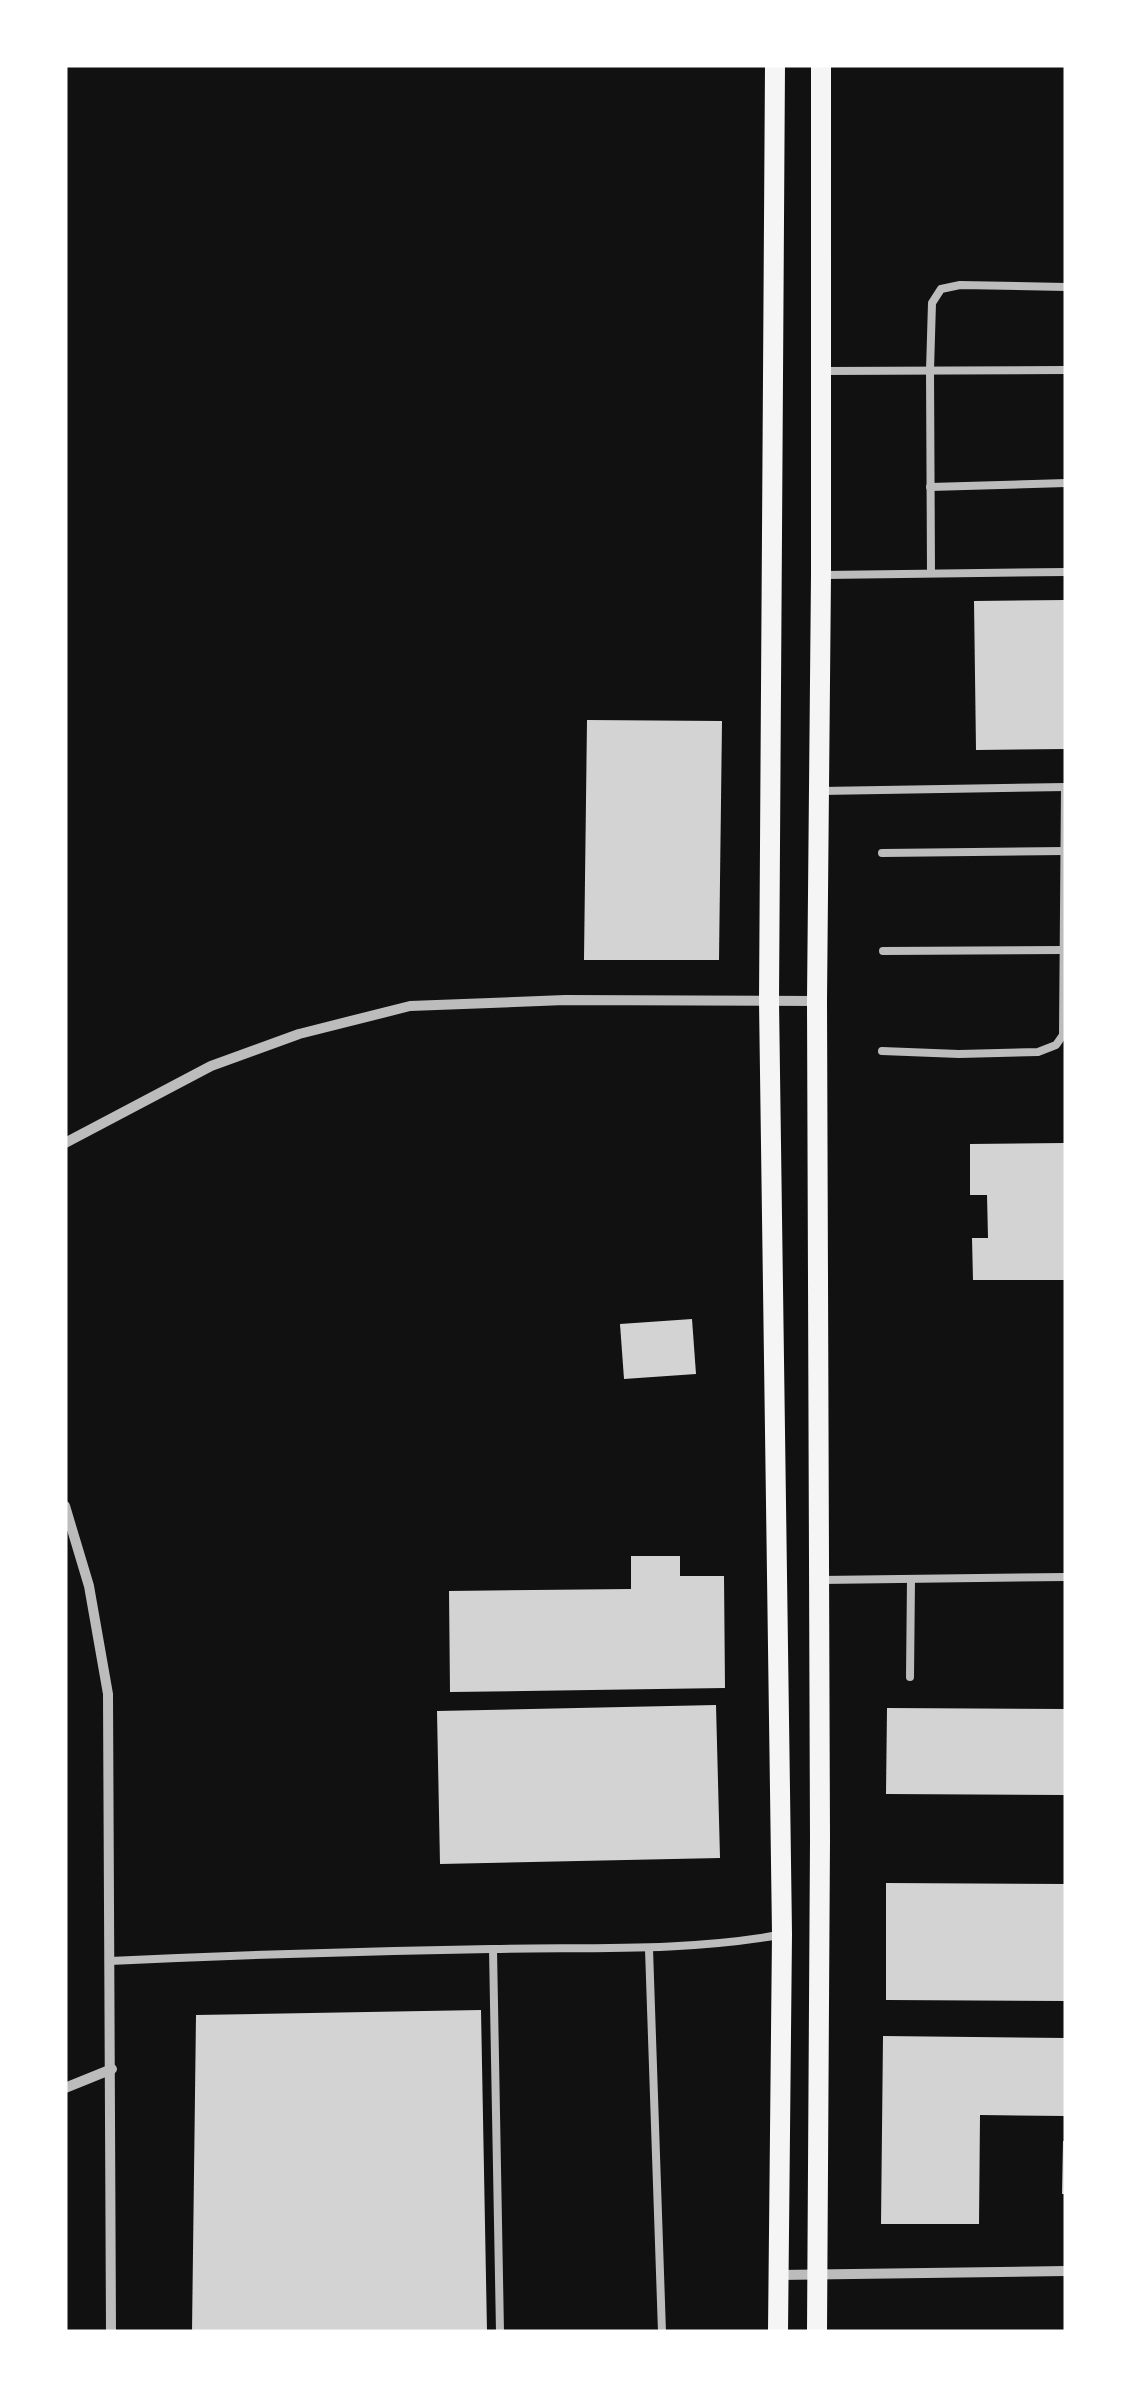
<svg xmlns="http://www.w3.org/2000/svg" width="1131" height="2397" font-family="'Sofia Sans Condensed',sans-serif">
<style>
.building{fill:#d3d3d3}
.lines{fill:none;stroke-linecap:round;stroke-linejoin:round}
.service{stroke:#bcbcbc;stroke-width:8}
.minor{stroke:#bcbcbc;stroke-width:10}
.secondary{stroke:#f5f5f5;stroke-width:20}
</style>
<rect width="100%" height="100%" fill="#111"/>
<g class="building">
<polygon points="1066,600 1066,749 976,750 974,601"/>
<polygon points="587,720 722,721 719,960 584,960"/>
<polygon points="1066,1143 1066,1280 973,1280 972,1238 988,1238 987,1195 970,1195 970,1144"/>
<polygon points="692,1319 696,1374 624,1379 620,1324"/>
<polygon points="631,1556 680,1556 680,1576 724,1576 725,1688 450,1692 449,1591 631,1589"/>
<polygon points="716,1705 720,1858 440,1864 437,1711"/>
<polygon points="887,1708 1066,1709 1066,1795 886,1794"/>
<polygon points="886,1883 1066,1884 1066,2001 886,2000"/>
<polygon points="481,2010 487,2332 192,2332 196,2015"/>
<polygon points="883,2036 1066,2038 1066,2116 980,2115 979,2224 881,2224"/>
<polygon points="1063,2141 1066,2141 1066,2194 1062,2194"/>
</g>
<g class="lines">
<g class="service">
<polyline points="824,371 1066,370"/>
<polyline points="930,487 1066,483"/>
<polyline points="931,573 930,370 932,303 941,289 960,285 1066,287"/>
<polyline points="825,575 1066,572"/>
<polyline points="821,791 1066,787"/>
<polyline points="882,853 1065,851"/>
<polyline points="883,951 1063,950"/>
<polyline points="882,1051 959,1054 1038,1052 1056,1045 1063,1035 1065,787"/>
<polyline points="821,1580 1066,1577"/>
<polyline points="910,1677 911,1579"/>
<polyline points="493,1949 500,2332"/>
<polyline points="649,1949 662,2332"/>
<path d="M110,1961C237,1955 364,1951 491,1949C588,1947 682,1952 779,1935"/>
</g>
<g class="minor">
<polyline points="65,1143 211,1066 299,1034 410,1006 565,1000 816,1001"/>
<polyline points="65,1506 89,1586 108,1694 111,2332"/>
<polyline points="65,2088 112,2069"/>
<polyline points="779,2275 1066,2271"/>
</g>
<g class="secondary">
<polyline points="775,65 769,1001 782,1934 778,2332"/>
<polyline points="817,2332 820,1840 817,1001 821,575 821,65"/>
</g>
</g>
<rect width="1131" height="2397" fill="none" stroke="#ffffff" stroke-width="135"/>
</svg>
